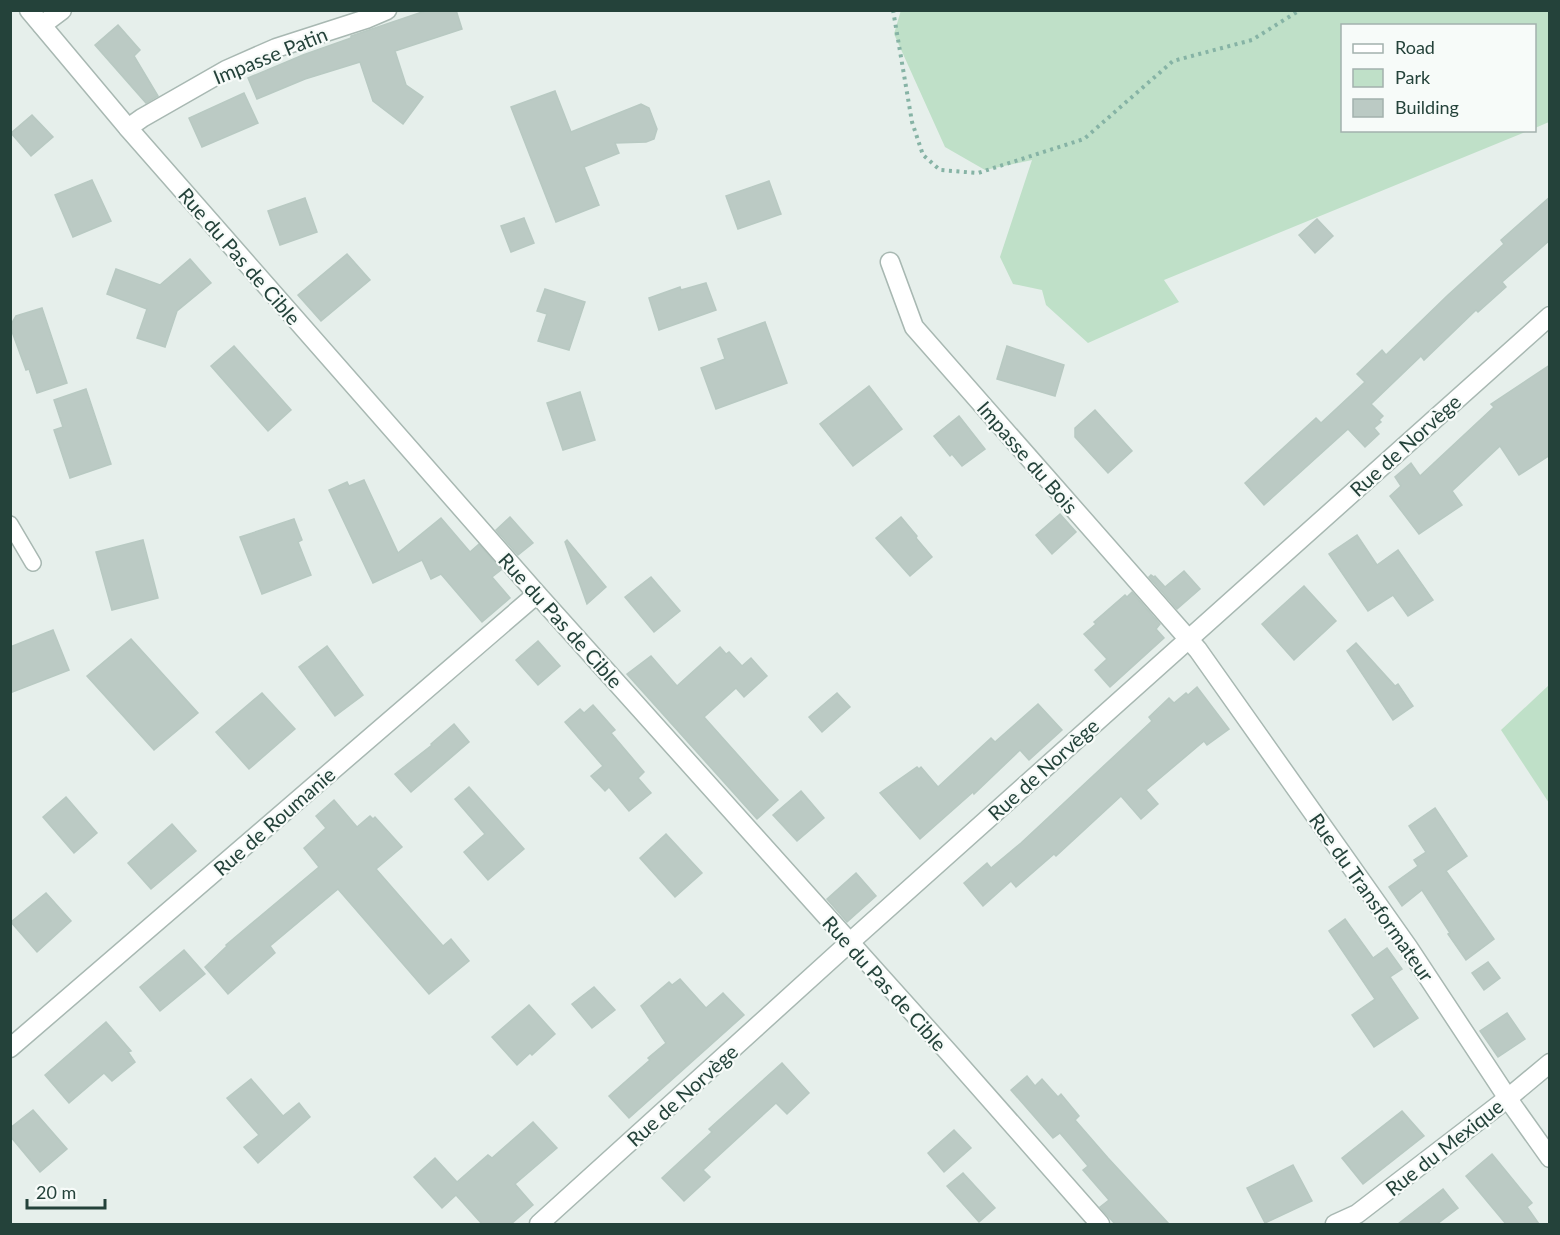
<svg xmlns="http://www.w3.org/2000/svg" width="1560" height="1235" font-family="Lato,sans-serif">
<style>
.green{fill:#bfe0c8}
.building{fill:#bbcac4;stroke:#b8c9c2;stroke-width:1.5}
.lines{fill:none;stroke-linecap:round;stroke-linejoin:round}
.lane-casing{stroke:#a8b8b2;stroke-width:18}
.street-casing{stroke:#a8b8b2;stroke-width:21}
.path{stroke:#86b3a5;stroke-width:4;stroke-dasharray:3 4.5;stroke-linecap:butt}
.lane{stroke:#fff;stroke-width:15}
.street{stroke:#fff;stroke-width:18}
.labels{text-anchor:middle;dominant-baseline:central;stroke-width:4.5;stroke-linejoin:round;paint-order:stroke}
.street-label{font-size:20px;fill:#24423a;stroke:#f7fbf9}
</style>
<rect width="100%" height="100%" fill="#e6efeb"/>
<g class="green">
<polygon points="901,10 1549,11 1549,122 1535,128 1534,26 1342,26 1342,130 1528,131 1164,280 1179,302 1088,343 1046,305 1042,290 1013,284 1000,257 1032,160 985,170 945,147 894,34"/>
<polygon points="1549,685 1549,803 1501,730"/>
</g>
<g class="building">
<polygon points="428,10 456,10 462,29 395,51 406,85 423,97 403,124 373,101 360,62 305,79 257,99 248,78 303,55 351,38 351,36"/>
<polygon points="118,25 140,50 134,56 158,96 146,103 95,45"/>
<polygon points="555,91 571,132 641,104 649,108 657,129 654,139 646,142 615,143 619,153 584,167 599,205 556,222 511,107"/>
<polygon points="244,93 258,123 202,147 189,118"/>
<polygon points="32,115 53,137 31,156 11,133"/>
<polygon points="92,180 111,221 73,237 55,195"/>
<polygon points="769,181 781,214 738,229 726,196"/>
<polygon points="1550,197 1550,240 1502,282 1506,287 1478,312 1476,310 1424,360 1421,356 1371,404 1383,416 1379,420 1381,422 1374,428 1379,434 1365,447 1348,429 1264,505 1245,483 1316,418 1321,423 1365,382 1357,374 1382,350 1386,355 1448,295 1504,244 1501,240"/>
<polygon points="305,198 317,232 280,245 268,211"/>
<polygon points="524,218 534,243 511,252 501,226"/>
<polygon points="1317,219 1333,236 1315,253 1299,235"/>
<polygon points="347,254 370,280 321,321 298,295"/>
<polygon points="190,259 211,283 177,311 165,347 137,338 147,309 107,294 116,269 160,285"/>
<polygon points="706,283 716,310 659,330 649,298 680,287 681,290"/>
<polygon points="545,289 585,302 569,350 538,341 547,314 537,311"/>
<polygon points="42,308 67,383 37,393 29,369 26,370 10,326 16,316"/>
<polygon points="765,322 787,383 716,409 701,368 725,359 718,339"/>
<polygon points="234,346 291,410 268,431 211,366"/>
<polygon points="1007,346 1064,365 1055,396 997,379"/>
<polygon points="1550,365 1550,455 1519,475 1500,446 1452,491 1462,505 1419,534 1390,496 1401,486 1395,477 1411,463 1420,476 1494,407 1491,404"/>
<polygon points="869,386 902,429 853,466 820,424"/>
<polygon points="86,389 111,464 70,478 54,430 63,427 54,400"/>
<polygon points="580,392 595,440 563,450 547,403"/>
<polygon points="1095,410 1132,451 1108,473 1075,437 1075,428"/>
<polygon points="959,416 985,449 962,466 952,454 950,456 934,436"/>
<polygon points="364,480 398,553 441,518 470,552 479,544 501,570 492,577 510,598 482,622 441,574 431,579 422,560 373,583 329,490 347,482 349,486"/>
<polygon points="1060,514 1076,532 1052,554 1036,535"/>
<polygon points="510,517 533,543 518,555 496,530"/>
<polygon points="901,517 917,536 916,538 932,557 910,576 876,538"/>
<polygon points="294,519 302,540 298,542 311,575 262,594 240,537"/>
<polygon points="1357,535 1377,565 1398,550 1433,600 1408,616 1393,595 1368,611 1329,554"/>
<polygon points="143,540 158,598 112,610 96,552"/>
<polygon points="567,540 606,587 587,604 565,542"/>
<polygon points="1184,571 1200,589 1177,609 1149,577 1151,575 1154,577 1155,576 1165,587"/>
<polygon points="651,577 680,611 654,632 625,597"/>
<polygon points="1304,586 1336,621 1294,660 1262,624"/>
<polygon points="1132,592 1160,624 1156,629 1164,638 1110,687 1095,670 1107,659 1084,634 1096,624 1094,622 1125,595 1127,597"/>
<polygon points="53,630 69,670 10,693 10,647"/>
<polygon points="131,639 198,713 154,750 87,676"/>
<polygon points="538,641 560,666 538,685 516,660"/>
<polygon points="1356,643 1395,686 1398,684 1413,706 1393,720 1347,651"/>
<polygon points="327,646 363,695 335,716 299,667"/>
<polygon points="720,647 726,654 729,652 742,666 751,658 767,676 744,697 736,688 704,717 778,800 757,819 627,674 651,656 677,686"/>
<polygon points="1197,687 1229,729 1207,745 1204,741 1146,790 1158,804 1141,819 1121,796 1056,856 1054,854 1016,887 1011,881 983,906 964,883 987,863 991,868 1021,843 1152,721 1149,717 1169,698 1174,703 1186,693 1188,695"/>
<polygon points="262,693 295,729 249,769 216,732"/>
<polygon points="837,693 850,707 822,732 809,717"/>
<polygon points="1038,704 1062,730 1029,760 1020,750 974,794 973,792 920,839 880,793 917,767 919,769 921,767 938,787 991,738 995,742"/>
<polygon points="593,705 615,730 611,733 644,772 638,778 651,793 629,811 609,787 605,791 591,776 603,766 565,722 580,709 584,713"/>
<polygon points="454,724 469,742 411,792 395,774 432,745 431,744"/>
<polygon points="469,787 524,849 488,880 464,852 485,834 455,799"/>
<polygon points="801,791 824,818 797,841 773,815"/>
<polygon points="66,797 97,833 74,853 43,817"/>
<polygon points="334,800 357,827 370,816 373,819 375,817 402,847 376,869 443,946 451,939 469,961 429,994 338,889 270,946 275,953 228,994 205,967 227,946 226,945 319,867 304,848 326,828 316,816"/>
<polygon points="1435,808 1467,856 1446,871 1494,939 1466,960 1448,934 1450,933 1422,890 1402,906 1389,887 1418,866 1414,860 1426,852 1409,826"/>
<polygon points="172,824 196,851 151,889 128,863"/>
<polygon points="666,834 702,873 675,897 640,858"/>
<polygon points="856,873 876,896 847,922 827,899"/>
<polygon points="46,893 71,921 37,952 11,922"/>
<polygon points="1345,919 1373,958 1387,948 1402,969 1390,977 1418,1018 1374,1047 1352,1015 1375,999 1329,931"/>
<polygon points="184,950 205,974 160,1011 140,987"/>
<polygon points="1488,962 1500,978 1484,990 1472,973"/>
<polygon points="680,979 706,1008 723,993 744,1015 629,1118 609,1096 650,1060 648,1058 666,1043 641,1006 669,982 672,985"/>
<polygon points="594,987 615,1010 592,1028 572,1004"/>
<polygon points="529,1005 555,1034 532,1055 530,1053 517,1065 492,1037"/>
<polygon points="1507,1013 1525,1039 1498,1057 1480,1031"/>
<polygon points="106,1022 131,1051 128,1052 135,1062 112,1081 104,1073 69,1103 45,1075"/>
<polygon points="782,1063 809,1093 787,1114 776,1103 703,1170 710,1177 684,1201 662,1178 712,1132 709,1129"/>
<polygon points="1027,1076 1035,1086 1042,1079 1058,1097 1061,1094 1079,1116 1075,1120 1108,1158 1169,1224 1115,1224 1100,1207 1109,1200 1083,1170 1088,1166 1060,1133 1053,1138 1011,1090"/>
<polygon points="251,1079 283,1116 299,1103 310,1117 258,1163 244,1147 259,1135 227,1098"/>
<polygon points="33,1110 67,1149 40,1172 10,1136 10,1128"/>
<polygon points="1402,1111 1424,1136 1363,1184 1342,1158"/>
<polygon points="533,1122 557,1148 515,1184 533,1205 511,1224 482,1224 456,1195 442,1208 414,1177 435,1158 457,1182 488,1155 492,1158"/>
<polygon points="954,1130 971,1148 944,1172 928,1153"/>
<polygon points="1492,1154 1532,1203 1527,1207 1539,1224 1506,1224 1466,1176"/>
<polygon points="1293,1165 1312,1201 1265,1223 1247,1188"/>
<polygon points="963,1173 995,1208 979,1222 947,1186"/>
<polygon points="1443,1189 1458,1208 1437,1224 1398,1224"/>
</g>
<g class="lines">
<g class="lane-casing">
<polyline id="lane" points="10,524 33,563"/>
</g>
<g class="street-casing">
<g id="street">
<polyline points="29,10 128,128 537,594 951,1055 1100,1224"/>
<polyline points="42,25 62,10"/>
<polyline points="128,128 142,118 226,70 276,48 366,19 387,10"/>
<polyline points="890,262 914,327 1198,650 1408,947 1513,1106 1550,1158"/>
<polyline points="10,1048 537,594"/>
<polyline points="539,1224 849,943 1550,316"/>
<polyline points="1335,1224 1357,1214 1508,1098 1550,1063"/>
</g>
</g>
<polyline class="path" points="893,10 912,122 923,155 940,170 978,173 1084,139 1173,61 1252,40 1300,10"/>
<use href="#lane" class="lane"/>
<use href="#street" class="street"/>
</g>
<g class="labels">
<g class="street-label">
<text transform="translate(270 55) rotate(-22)">Impasse Patin</text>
<text transform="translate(240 256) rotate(49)">Rue du Pas de Cible</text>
<text transform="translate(1405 445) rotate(-42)">Rue de Norvège</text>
<text transform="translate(1028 457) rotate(49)">Impasse du Bois</text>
<text transform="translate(561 620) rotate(48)">Rue du Pas de Cible</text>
<text transform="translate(1043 769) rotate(-42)">Rue de Norvège</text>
<text transform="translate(274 821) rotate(-41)">Rue de Roumanie</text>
<text transform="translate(1372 897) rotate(55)">Rue du Transformateur</text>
<text transform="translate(885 983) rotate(48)">Rue du Pas de Cible</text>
<text transform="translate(682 1095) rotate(-42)">Rue de Norvège</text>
<text transform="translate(1444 1147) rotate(-38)">Rue du Mexique</text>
</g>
</g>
<rect width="1560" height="1235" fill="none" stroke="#24423a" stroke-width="24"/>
<rect x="1341" y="24" width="195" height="108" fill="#f7fbf9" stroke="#a3b1ad" stroke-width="1.5"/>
<rect x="1353" y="44" width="30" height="9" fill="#ffffff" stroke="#a3b1ad" stroke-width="1.5"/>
<text x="1395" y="54" font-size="18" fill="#24423a">Road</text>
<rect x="1353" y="69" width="30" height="18" fill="#bfe0c8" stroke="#a3b1ad" stroke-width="1.5"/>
<text x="1395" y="84" font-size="18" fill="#24423a">Park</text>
<rect x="1353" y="99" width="30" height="18" fill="#bbcac4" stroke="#a3b1ad" stroke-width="1.5"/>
<text x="1395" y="114" font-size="18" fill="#24423a">Building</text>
<path d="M27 1199v9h78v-9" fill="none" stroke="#24423a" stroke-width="3"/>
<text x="36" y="1199" font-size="18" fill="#24423a" stroke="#f7fbf9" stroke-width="4.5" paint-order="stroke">20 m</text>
</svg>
